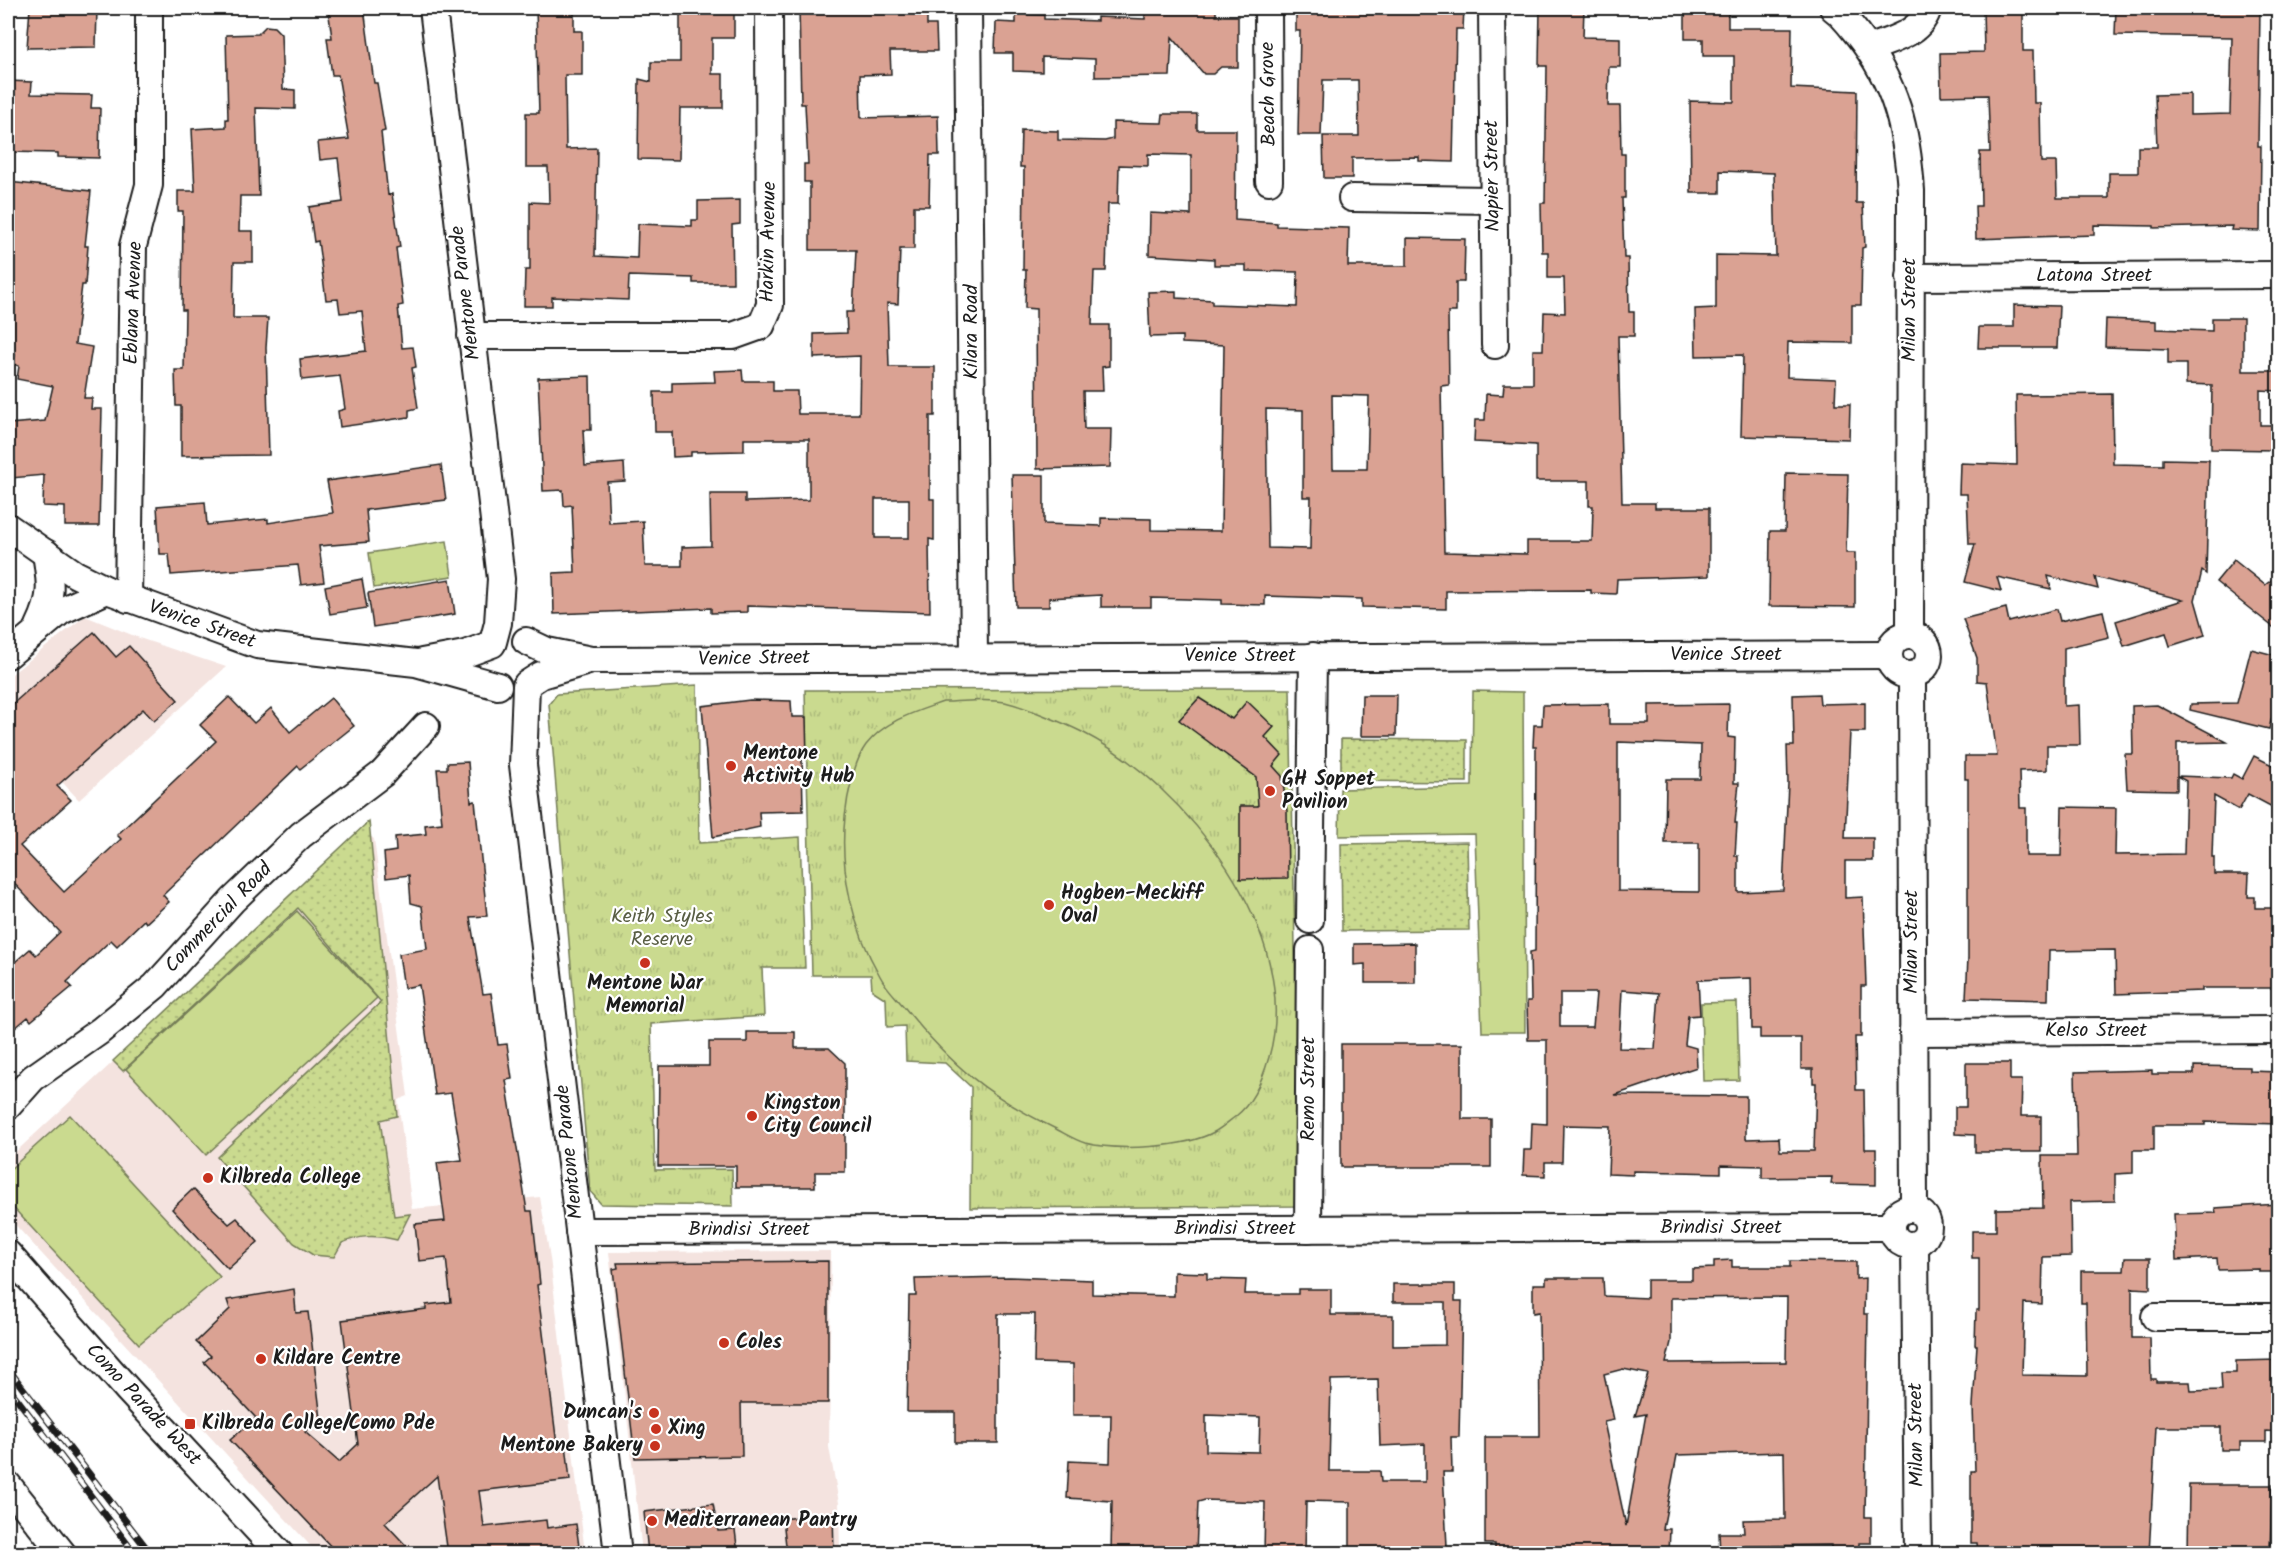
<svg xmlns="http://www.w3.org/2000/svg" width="2286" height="1561" font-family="Kalam,sans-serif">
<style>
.built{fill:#f4e3df}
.grass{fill:url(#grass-dots);stroke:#737b56;stroke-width:1.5}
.park{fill:url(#park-tufts);stroke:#737b56;stroke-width:1.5}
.garden{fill:#cada8f;stroke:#737b56;stroke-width:1.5}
.building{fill:#daa293;stroke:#1c1c1c;stroke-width:1.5;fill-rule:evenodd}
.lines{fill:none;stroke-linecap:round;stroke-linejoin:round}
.minor-casing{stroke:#1c1c1c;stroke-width:30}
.minor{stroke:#fff;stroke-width:26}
.rail-casing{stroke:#1c1c1c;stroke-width:7}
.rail{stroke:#fff;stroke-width:4.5;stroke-dasharray:14;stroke-linecap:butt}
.poi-dot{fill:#c8321e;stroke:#fff;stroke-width:2}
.labels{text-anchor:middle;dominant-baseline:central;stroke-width:4.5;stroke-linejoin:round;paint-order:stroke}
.street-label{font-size:20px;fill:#1c1c1c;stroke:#fff}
.poi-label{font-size:20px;font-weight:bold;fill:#1c1c1c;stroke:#fff;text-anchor:start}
.park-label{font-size:20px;fill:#595e44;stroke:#fff}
</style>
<defs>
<pattern id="grass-dots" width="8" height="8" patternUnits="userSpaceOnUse" patternTransform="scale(1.5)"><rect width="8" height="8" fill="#cada8f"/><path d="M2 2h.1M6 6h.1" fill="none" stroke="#adba7b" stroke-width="1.8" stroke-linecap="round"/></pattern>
<pattern id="park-tufts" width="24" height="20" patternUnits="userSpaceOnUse" patternTransform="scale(1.5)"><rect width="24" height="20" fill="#cada8f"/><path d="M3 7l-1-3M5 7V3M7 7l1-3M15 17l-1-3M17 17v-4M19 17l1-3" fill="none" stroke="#adba7b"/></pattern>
</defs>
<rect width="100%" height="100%" fill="#fff"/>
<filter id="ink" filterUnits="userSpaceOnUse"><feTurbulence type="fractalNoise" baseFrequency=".0167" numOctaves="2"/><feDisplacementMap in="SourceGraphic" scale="12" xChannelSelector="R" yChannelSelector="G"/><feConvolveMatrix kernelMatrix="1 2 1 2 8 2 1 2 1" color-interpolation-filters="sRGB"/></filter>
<g filter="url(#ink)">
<g class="built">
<polygon points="85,616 142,639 226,667 79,800 8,724 8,677"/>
<polygon points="363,831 374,839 408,1096 398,1100 412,1209 540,1197 550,1258 585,1553 317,1553 8,1217 8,1159"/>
<polygon points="831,1251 829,1447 839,1503 840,1553 642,1553 609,1252"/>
</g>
<g class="grass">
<polygon points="1341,739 1467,740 1467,782 1341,781"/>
<path d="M369,821L397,1116L380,1120L394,1216L410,1214L397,1240C376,1235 361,1235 342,1243L334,1257L313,1255L294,1243L217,1157L381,1002L298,908L123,1071L113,1061Z"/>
<polygon points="1467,842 1469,930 1342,931 1341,844"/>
</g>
<g class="park">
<polygon points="697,685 699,843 800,837 805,968 762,968 764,1016 651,1024 655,1170 732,1169 733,1206 601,1204 590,1191 549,704 557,694"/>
<polygon points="1290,689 1300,1206 970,1208 971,1087 945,1063 906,1061 905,1026 887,1027 886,999 872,990 871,975 812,975 805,690"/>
</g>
<g class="garden">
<polygon points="447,541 452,576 374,588 369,553"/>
<polygon points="1473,691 1523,692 1525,1032 1482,1032 1475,834 1339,836 1340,789 1472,786"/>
<path d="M943,702C962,702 986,698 1005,702C1025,707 1064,723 1082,732C1186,785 1304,935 1269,1057C1263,1078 1254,1102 1236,1116C1229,1121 1222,1128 1214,1132C1185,1148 1117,1151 1085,1143C1075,1140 1064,1133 1054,1128C988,1096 951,1065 905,1008C897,998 886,988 880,976C853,929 839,871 845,817C847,797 854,761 866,745C886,720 915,712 943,702Z"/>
<polygon points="297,911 377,998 206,1155 126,1069"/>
<polygon points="1737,1002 1739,1080 1703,1081 1701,1003"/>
<polygon points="70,1115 220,1277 139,1344 8,1202 8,1171"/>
</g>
<g class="building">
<polygon points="30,8 97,8 96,47 27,48"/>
<polygon points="328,8 364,8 374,83 377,83 385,131 381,132 388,195 392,194 400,247 396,248 403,305 398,306 402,348 413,347 416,367 412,368 418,408 409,410 409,417 340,427 338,411 345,409 340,376 302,380 300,359 366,351 362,311 340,313 338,299 326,300 318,241 314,242 309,207 343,202 338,158 320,160 318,142 349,139 338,75 332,75 327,38 332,38"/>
<polygon points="536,8 574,8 574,31 582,31 582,75 565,75 566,149 597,148 595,256 637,258 638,224 692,226 692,220 698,220 698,201 740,200 740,224 732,225 733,283 693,283 693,278 629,276 628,300 552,297 552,306 524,306 525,270 530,270 530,202 549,203 548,167 526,167 526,113 539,113"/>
<polygon points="680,8 734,8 734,38 712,38 712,74 723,74 723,108 680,108 679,160 638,159 639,79 651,82 651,62 680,62"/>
<path d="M799,8L927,9V25H936L937,51H890L891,74L860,75L861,118L938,116L939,155H930L929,206H914V249H900L898,304L887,303L889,367H935V416H930V499H934V540L929,539L930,612L747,606V612L711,613V608L554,614L553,573L575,572L572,505L564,506L563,490L543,491L538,378L590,376L591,430H583L585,466L624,463L625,481L607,482L609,523L643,521L645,566H682V547L711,546L710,494H745V502L809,500V439H744V451L691,452V456L673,457L672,432H655L654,392H672V383L715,382L714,371L742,370L743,381H773V391H797L798,414H859L860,356L814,358V334L847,333L846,312H853L856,250H810V182H804V164H808L805,104H801ZM875,499H909V538H875Z"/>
<polygon points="1145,8 1216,8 1216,16 1238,16 1238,67 1221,67 1213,74 1204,74 1172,37 1170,76 1095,77 1095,59 1042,57 1042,72 1013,71 1013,53 995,53 996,22 1016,23 1016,14 1044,15 1044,19 1097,21 1097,17 1145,19"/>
<polygon points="1296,8 1464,8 1463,29 1456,29 1453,162 1419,161 1419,157 1352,158 1352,178 1324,178 1323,136 1359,136 1358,80 1323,80 1321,135 1298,135 1300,31 1296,31"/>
<path d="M1540,8H1584L1583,37L1620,38V67H1609L1608,106H1620L1621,154H1625V198H1622L1624,258H1628L1629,312H1634V336H1618L1622,503H1655V508H1709V576L1617,579L1616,594L1591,593V590L1446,591V609L1362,607V599L1265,596V605L1222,604V600L1151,598V607H1101V595L1049,598V607H1016L1012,475H1044V524L1101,526V518L1151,519V530L1221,531L1224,345L1182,343V336L1150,337L1148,292L1176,291V298L1212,300V304L1297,307L1298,272L1246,271V265H1214V259L1149,255L1150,213L1191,215V155L1148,154V166L1119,165L1118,204H1108L1106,271H1094L1092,325H1109V366L1102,367L1103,391H1083L1084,429H1111L1110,467L1037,469L1036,309L1025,308L1026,270H1023L1024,167H1020L1021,130L1058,131V140L1105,141L1113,139V122L1162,123L1163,114H1197V130H1236L1235,220L1277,223V226L1349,228L1348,266H1407V238L1465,239L1464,282H1456V312H1448L1449,385L1441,386L1444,552L1527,554V541H1592L1593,506H1589V481H1536V445L1474,442L1475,420H1485L1486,394L1503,395L1504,384H1533V350H1543L1544,312L1565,313L1564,278H1548V252H1542L1541,203H1545L1547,66H1539ZM1332,395L1369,396L1367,469H1333ZM1266,409L1303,410V497H1311L1310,549L1268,548Z"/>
<polygon points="1685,8 1728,8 1728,28 1792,28 1791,88 1857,91 1856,203 1863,203 1865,247 1862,248 1861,305 1852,305 1852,343 1788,342 1787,377 1836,379 1835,404 1850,404 1849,439 1741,436 1743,355 1696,356 1695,309 1716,308 1716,255 1776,256 1774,173 1720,171 1720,193 1691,193 1690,101 1734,102 1734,56 1703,56 1703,39 1685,39"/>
<polygon points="1983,8 2023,8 2023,51 2033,51 2034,103 2040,103 2041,162 2056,162 2057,198 2109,198 2109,173 2138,173 2138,147 2157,147 2155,95 2190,94 2190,115 2230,114 2232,37 2115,35 2116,8 2260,8 2258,146 2261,146 2260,231 2231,230 2232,226 2154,228 2154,226 2094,225 2094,235 1976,239 1975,206 1981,206 1980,152 1990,152 1988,95 1941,96 1940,53 1984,52"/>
<polygon points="266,26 274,27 281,34 283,89 295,90 295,109 256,108 259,196 240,196 239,231 253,231 253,262 234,262 233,318 268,318 266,348 269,455 181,456 181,406 176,406 175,370 184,370 185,310 182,310 183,211 178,211 178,191 195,191 192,129 226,127 226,119 228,119 226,35 258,34"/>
<polygon points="8,81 32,82 31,94 92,95 91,108 100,108 99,158 58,157 58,153 8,152"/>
<polygon points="8,182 91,191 85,246 88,246 85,285 82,285 75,344 92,347 84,398 92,398 91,409 102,409 99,526 65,526 65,507 43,506 44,475 11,478 10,466 8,466 8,424 45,421 53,386 17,379 19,366 13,364 15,355 8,354"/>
<polygon points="2014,305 2059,306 2057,348 1978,348 1979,327 2014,327"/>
<polygon points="2212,318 2243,318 2243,371 2278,371 2278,391 2260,390 2260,425 2278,425 2278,450 2211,449 2212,385 2186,384 2186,364 2168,364 2168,349 2105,347 2106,319 2156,321 2156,329 2212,331"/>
<polygon points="2112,394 2113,464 2163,465 2163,459 2209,460 2206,574 2202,571 2195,600 2205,635 2170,646 2166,633 2124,646 2116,621 2183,600 2095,577 2098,589 2048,576 2051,589 1997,577 2001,591 1965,582 1975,544 1969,544 1967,494 1959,494 1960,463 2017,465 2016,395"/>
<polygon points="441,465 446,500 366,510 369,542 319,546 324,582 301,585 298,565 171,575 169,554 160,554 157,506 205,502 207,525 268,519 268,523 333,513 327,481"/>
<polygon points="1786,473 1848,474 1846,553 1855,553 1855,607 1769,606 1770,531 1785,531"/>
<polygon points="2234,560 2265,585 2278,575 2278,631 2216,582"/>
<polygon points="362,579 367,608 330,614 325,586"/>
<polygon points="450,579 455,614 373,627 368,593"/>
<polygon points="2006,608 2009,622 2057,609 2060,621 2103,611 2109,637 2064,648 2064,706 2079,705 2080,745 2047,745 2047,770 2019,771 2020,808 2026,808 2026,856 2061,856 2062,807 2116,808 2115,855 2184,854 2186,781 2177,776 2231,778 2233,774 2242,779 2254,756 2278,768 2278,810 2248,794 2239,810 2214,796 2212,857 2214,857 2214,874 2249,874 2248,897 2255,897 2255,908 2278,908 2278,988 2202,988 2202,991 2116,994 2115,950 2049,951 2048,1000 1966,998 1968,958 1968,779 1965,779 1965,756 1997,756 1987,682 1977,681 1977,658 1963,619"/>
<polygon points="94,632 116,657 129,646 178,700 154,721 143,709 57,786 71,800 20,846 64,892 121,839 117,835 216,741 200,725 229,697 254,723 271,708 290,732 331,698 354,726 300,769 298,766 163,895 169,902 146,923 144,920 117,946 111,940 67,982 72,987 31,1021 28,1017 8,1034 8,968 30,949 36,955 60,932 8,877 8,708"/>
<polygon points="2251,649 2278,656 2278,693 2269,729 2190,710 2191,704 2237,703"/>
<path d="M1819,694L1820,704L1865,703V732H1850L1845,838H1873V861H1845V898L1863,897L1866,986H1861V1037H1855L1856,1090H1864L1865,1149H1876V1185L1831,1184L1832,1177L1762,1178V1166L1721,1165V1173L1633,1171V1175L1608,1174L1610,1126L1563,1125L1562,1162H1545V1176L1523,1175L1524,1150H1531L1532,1123L1547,1124V1040H1528L1527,1001H1531L1530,952L1535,951L1536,747H1533L1534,725H1542L1543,705L1609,704V724H1649V705L1729,704L1728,737L1735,738L1734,783H1739L1735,823H1737L1735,856H1738V892L1783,890L1788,783L1787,746H1794L1793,695ZM1618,742L1701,745L1700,779H1666L1665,843H1699V892L1618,891ZM1751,978L1752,1029H1760V1038H1801V1069H1813V1083H1816L1814,1151H1780L1779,1138L1746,1139V1096L1615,1095L1697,1067L1696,1048L1685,1045L1688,1016L1700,1015L1698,980ZM1622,990L1659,993L1655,1049L1619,1048ZM1560,993H1596L1593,1027H1560Z"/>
<polygon points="1362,695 1397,695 1396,736 1361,736"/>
<polygon points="1199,698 1232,719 1247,701 1274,727 1265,737 1282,755 1273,766 1282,776 1287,811 1288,878 1240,879 1240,806 1258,806 1256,777 1179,720"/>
<polygon points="750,700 791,701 792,717 806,717 807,759 802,759 803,811 759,812 760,827 713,837 702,706"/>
<polygon points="2157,705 2227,742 2177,743 2177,790 2127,789 2125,754 2133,754 2132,706"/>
<polygon points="468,762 471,802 475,801 487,916 470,917 483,994 491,993 498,1045 507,1044 512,1079 506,1080 527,1211 532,1211 540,1284 537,1285 557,1445 566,1444 570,1480 479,1491 484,1527 546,1520 547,1528 576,1524 580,1554 558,1554 557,1548 516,1554 448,1554 437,1476 385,1523 414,1554 338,1554 230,1440 256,1418 204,1362 211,1356 196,1342 230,1309 227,1300 294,1289 296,1313 308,1312 321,1419 305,1432 339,1462 358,1444 342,1320 426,1309 426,1305 451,1302 446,1258 419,1261 415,1224 445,1221 437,1163 462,1160 451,1093 435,1095 419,985 404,988 399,954 427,949 422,906 411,903 409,875 386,878 384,853 396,851 395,837 426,834 425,825 442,823 437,769 447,769 447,763"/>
<polygon points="1415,943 1415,983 1365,983 1365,964 1354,965 1354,944"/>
<polygon points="747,1032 795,1032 795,1048 829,1048 845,1063 845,1172 815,1172 815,1187 736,1187 736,1166 658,1166 659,1066 709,1066 709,1042 747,1042"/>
<polygon points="1341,1044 1462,1044 1462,1119 1491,1119 1491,1167 1341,1167"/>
<polygon points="1966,1063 2010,1063 2010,1080 2022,1080 2021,1116 2041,1116 2041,1152 1975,1152 1975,1135 1955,1134 1955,1107 1966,1107"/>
<polygon points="2194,1066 2250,1067 2250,1071 2278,1072 2278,1124 2205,1122 2205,1125 2154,1125 2154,1150 2133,1150 2133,1173 2115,1174 2115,1201 2070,1202 2071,1256 2043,1257 2042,1304 2024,1303 2022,1375 2087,1376 2086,1303 2081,1303 2081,1271 2124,1271 2125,1258 2150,1258 2150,1289 2132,1288 2132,1338 2150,1338 2151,1379 2156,1379 2156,1382 2190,1382 2191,1391 2222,1390 2221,1373 2236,1373 2236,1361 2278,1360 2278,1432 2266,1431 2266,1442 2240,1442 2240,1450 2221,1450 2221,1427 2156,1427 2149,1554 1978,1554 1977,1543 1971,1543 1971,1471 1975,1471 1973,1406 1977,1345 1975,1345 1976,1310 1979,1310 1979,1258 1972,1258 1972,1231 1996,1231 1996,1209 2043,1208 2042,1156 2077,1156 2075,1072 2152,1070 2152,1074 2194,1074"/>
<polygon points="193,1189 229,1224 237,1218 258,1242 228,1269 172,1209"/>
<polygon points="2278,1204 2278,1272 2259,1272 2259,1269 2218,1270 2217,1258 2176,1260 2174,1214 2216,1213 2215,1208"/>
<path d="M1732,1260V1267H1790V1261L1856,1262V1279L1865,1278L1864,1314H1868L1865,1517H1871V1543H1859V1554H1831V1545L1745,1546V1554H1720L1719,1533H1744L1743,1520L1785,1519L1784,1452L1677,1455L1663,1529H1670L1669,1554H1495V1544H1485V1437H1540L1539,1312L1533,1313V1284H1546V1278H1603L1604,1296L1647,1298V1280H1692V1269L1714,1268V1261ZM1787,1297L1786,1362L1666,1363L1671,1342V1298ZM1623,1369L1648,1374L1635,1416L1646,1414L1626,1526L1604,1422L1614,1420L1604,1374Z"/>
<polygon points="828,1261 828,1403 741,1403 742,1456 635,1458 613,1269 618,1268 617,1263"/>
<path d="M1174,1272L1207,1273V1279L1246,1280L1245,1294H1298V1289H1331V1315H1393V1346L1445,1345V1302H1393V1284H1455V1301H1462L1459,1437H1451L1452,1472H1443L1447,1546H1386V1554H1350V1502L1306,1501L1305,1554H1264L1265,1502L1205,1500L1198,1502L1196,1554H1111L1112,1501L1067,1498L1069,1461L1110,1463L1111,1415H1073V1364L1034,1363L1035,1314H998V1443H955V1412H907L909,1296H916L915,1279L1009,1277L1092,1280V1294L1174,1296ZM1378,1379L1380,1446L1425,1444V1482H1381L1380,1471H1329L1331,1380ZM1206,1415L1260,1417L1259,1452L1206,1451Z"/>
<polygon points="2189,1485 2272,1485 2270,1554 2188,1554"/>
<polygon points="713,1504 718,1531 735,1530 738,1554 648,1554 644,1512"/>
<polygon points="833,1512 834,1554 787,1554 783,1519"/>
</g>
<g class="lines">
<g class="minor-casing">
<g id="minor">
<polyline points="433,8 501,579 498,623 493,642"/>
<polyline points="968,8 974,656"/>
<polyline points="1268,8 1269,181"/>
<polyline points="1492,8 1495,345"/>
<path d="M1833,8C1843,15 1850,25 1858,35C1896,83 1907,130 1911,191L1910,635"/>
<path d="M1869,49C1892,39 1921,34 1928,8"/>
<polyline points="1352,198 1493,200"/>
<polyline points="1910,277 2278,275"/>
<polyline points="471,336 733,336 761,326 770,305 769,8"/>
<polyline points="8,527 75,574 107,590 257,645 416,663 498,686"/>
<polyline points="128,599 133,246 149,185 149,8"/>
<path d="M39,626C53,597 51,584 46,553"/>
<circle cx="1909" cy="655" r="20"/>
<polyline points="526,641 547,651 591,660 1889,655"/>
<polyline points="8,655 61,611 107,590"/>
<polyline points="422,662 465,654 492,644"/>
<polyline points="1912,675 1914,1209"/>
<polyline points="527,684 541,675 588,661"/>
<polyline points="526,686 523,765 618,1554"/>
<polyline points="1310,920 1313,656"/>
<polyline points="1913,1032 2278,1030"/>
<polyline points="8,1106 33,1078 100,1031 155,986 233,900 301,835 382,774 426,726"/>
<circle cx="1910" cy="1227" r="18"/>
<polyline points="1308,1229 1310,950"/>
<polyline points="579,1231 1892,1227"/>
<polyline points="1915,1245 1918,1554"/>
<polyline points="8,1254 128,1390 280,1554"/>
<polyline points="2155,1317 2278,1317"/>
<polyline points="8,1485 63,1554"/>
</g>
</g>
<use href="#minor" class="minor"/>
<g class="rail-casing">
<g id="rail">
<polyline points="8,1369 151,1554"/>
<polyline points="8,1387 135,1554"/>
</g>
</g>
<use href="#rail" class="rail"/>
</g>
</g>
<g class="poi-dot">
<circle cx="731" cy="766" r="6"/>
<circle cx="1270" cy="791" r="6"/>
<circle cx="1049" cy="905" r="6"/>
<circle cx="645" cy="963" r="6"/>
<circle cx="752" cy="1116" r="6"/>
<circle cx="208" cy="1178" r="6"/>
<circle cx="724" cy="1343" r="6"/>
<circle cx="261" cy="1359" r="6"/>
<circle cx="654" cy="1413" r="6"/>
<rect x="184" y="1418" width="12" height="12" rx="3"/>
<circle cx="656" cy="1429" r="6"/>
<circle cx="655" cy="1446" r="6"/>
<circle cx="652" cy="1521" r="6"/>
</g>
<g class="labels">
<g class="street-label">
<text transform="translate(1269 94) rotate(-91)">Beach Grove</text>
<text transform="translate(1493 176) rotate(-91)">Napier Street</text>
<text transform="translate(769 242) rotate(-89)">Harkin Avenue</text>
<text x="2094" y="276">Latona Street</text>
<text transform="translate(466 293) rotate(-97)">Mentone Parade</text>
<text transform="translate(134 303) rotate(-88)">Eblana Avenue</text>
<text transform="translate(1910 310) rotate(-90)">Milan Street</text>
<text transform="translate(972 332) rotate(-90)">Kilara Road</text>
<text transform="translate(202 625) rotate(19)">Venice Street</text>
<text x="1726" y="655">Venice Street</text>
<text x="1240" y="656">Venice Street</text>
<text transform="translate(754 659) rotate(-1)">Venice Street</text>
<text transform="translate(219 918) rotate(-46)">Commercial Road</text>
<text transform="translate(1912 942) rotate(-90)">Milan Street</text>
<text x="2096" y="1031">Kelso Street</text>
<text transform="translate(1309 1089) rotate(-90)">Remo Street</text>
<text transform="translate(570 1152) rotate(-96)">Mentone Parade</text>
<text x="1721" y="1228">Brindisi Street</text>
<text x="1235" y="1229">Brindisi Street</text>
<text x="749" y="1230">Brindisi Street</text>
<text transform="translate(143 1405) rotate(47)">Como Parade West</text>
<text transform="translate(1917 1435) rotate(-91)">Milan Street</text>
</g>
<g class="poi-label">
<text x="743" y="754">Mentone<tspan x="743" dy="23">Activity Hub</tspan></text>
<text x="1282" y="780">GH Soppet<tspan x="1282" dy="23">Pavilion</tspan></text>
<text x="1061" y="894">Hogben-Meckiff<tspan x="1061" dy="23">Oval</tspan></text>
<text x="645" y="984" text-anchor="middle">Mentone War<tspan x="645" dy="23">Memorial</tspan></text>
<text x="764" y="1104">Kingston<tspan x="764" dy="23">City Council</tspan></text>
<text x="220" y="1178">Kilbreda College</text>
<text x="736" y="1343">Coles</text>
<text x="273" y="1359">Kildare Centre</text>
<text x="642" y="1413" text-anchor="end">Duncan's</text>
<text x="202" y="1424">Kilbreda College/Como Pde</text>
<text x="668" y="1429">Xing</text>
<text x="643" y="1446" text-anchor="end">Mentone Bakery</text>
<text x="664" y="1521">Mediterranean Pantry</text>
</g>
<g class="park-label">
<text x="662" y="917">Keith Styles<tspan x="662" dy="23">Reserve</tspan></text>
</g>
</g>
<rect width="2286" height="1561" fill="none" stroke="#fff" stroke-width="30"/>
<rect x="15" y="15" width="2256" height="1531" fill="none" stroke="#1c1c1c" stroke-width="2" filter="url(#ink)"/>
</svg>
